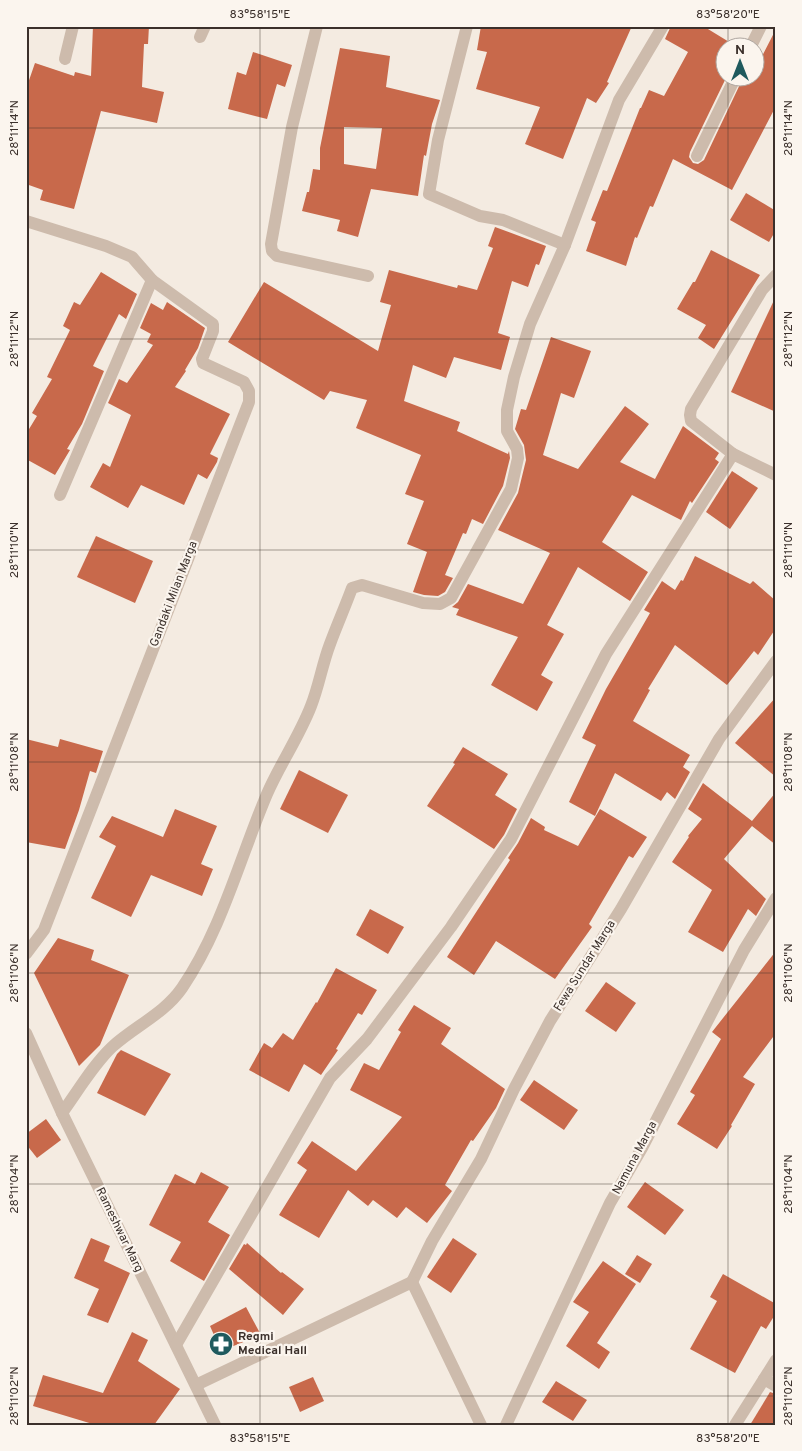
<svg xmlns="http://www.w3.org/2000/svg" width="802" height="1451" font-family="Overpass,sans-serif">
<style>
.building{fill:#c8694b;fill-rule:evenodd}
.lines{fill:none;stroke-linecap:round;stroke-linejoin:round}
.minor{stroke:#cdbbac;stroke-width:12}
.ticks{fill:none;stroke:#3b302b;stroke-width:1;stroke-opacity:0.45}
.labels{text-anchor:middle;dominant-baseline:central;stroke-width:4.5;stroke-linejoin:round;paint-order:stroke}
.street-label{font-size:12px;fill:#3b302b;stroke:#fbf5ee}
.poi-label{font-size:12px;font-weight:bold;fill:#3b302b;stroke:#fbf5ee;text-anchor:start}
.neatline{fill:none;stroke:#3b302b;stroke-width:2}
.ticks-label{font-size:12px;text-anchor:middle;fill:#3b302b}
</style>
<rect width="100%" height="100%" fill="#f4ebe1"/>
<g class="building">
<polygon points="93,26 149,26 148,44 144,44 142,87 164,92 157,123 101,111 74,209 40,200 43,190 26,184 26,89 35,63 74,76 75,72 91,76"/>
<polygon points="481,26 632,26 607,82 609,83 596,103 587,98 563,159 525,144 540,107 476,89 487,52 477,50"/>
<polygon points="671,26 703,26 739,48 724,48 724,78 726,78 690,152 689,157 693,163 698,164 704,160 743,78 754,78 754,57 760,60 776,29 776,106 732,190 673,159 653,207 650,206 637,238 635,237 626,266 586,251 596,222 591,220 603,190 607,191 640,108 641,108 649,90 664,96 688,52 665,39"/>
<path d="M340,48L390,56L386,87L440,100L432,124L426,156L424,155L418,196L371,189L358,237L337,231L340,220L302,211L307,192H309L313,169L320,170V148ZM344,127L382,128L376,169L344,164Z"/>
<polygon points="253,52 292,65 285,87 277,84 267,119 228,109 237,72 246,75"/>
<polygon points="746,193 776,211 776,230 769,242 730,220"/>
<polygon points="495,227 546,246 539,265 536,264 528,287 512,281 498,333 510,337 501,370 454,357 446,378 413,365 404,401 460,422 457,431 508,454 509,451 510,458 503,486 483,524 472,519 466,534 463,533 445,575 453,578 445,592 438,596 424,595 413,592 427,552 407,544 424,501 405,494 421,455 356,428 367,400 330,391 324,400 228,342 264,282 378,351 391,305 380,302 389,270 457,288 458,285 477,290 493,248 488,246"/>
<polygon points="711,250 760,275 714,349 698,338 706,325 677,309 693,282 695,282"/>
<polygon points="101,272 137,294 126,319 119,314 93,366 104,371 82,424 67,449 70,450 55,475 26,459 26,434 37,416 32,413 52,379 47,377 70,330 63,326 74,302 80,305"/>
<polygon points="776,296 776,412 731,392"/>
<polygon points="167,302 205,328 198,348 185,370 186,371 175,387 230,414 210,454 218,458 217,462 207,479 198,474 184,505 141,485 128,508 90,487 103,463 110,467 131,415 108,403 119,379 127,383 153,345 147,342 151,334 140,328 151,303 163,310"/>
<polygon points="551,337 591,351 574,398 561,393 543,455 578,469 625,406 649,424 620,462 655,479 683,426 719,453 715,459 719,462 692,503 690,501 681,520 632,495 602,542 648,572 630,601 578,567 547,625 564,634 541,675 553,682 537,711 491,685 518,637 456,615 459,609 452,607 458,602 468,584 523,604 550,553 498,530 518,493 526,460 524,445 515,429 521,409 526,410"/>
<polygon points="732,471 758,488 730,529 706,512"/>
<polygon points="96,536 153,561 135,603 77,577"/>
<polygon points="695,556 750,584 753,581 776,601 776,628 758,655 754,651 727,685 675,645 648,689 650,690 633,721 690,755 683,767 690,772 675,799 667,792 661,801 615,773 595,816 569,802 596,745 582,738 606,689 650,613 644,610 662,581 675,590 681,580 683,581"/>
<polygon points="776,697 776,777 735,743"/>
<polygon points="26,739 58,747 60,739 103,751 96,773 90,771 79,810 65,849 26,842"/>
<polygon points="463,747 508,774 495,795 517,809 504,835 494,849 427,806 455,764 453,763"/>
<polygon points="299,770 348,795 328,833 280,809"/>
<polygon points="703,783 752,821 776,792 776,845 752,826 724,859 766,899 756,916 748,909 723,952 688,932 712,890 672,862 689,837 688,836 702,819 688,809"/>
<polygon points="175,809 217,826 201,864 213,869 202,896 151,875 131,917 91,898 116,846 99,837 112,816 163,837"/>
<polygon points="600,809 647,837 633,858 629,856 589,924 592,927 555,979 496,941 474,975 447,957 510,860 508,858 518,843 531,818 545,827 544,830 578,846"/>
<polygon points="370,909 404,927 388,954 356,935"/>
<polygon points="58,938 94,950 91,960 129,975 100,1045 79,1066 34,973"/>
<polygon points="776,951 776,1033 743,1077 755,1084 731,1125 732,1126 717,1149 677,1124 695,1095 690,1092 721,1039 712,1032"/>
<polygon points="336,968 377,990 362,1015 358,1013 336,1049 338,1050 321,1075 304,1064 289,1092 249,1070 264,1043 272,1048 283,1033 293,1040 316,1002 317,1003"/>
<polygon points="606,982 636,1003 616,1032 585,1011"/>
<polygon points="414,1005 451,1028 441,1044 505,1089 496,1108 473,1141 471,1140 445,1185 452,1191 427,1223 406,1207 397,1218 373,1200 368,1206 348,1190 319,1238 279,1215 307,1170 297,1163 312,1141 356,1171 402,1117 350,1090 364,1063 379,1070 401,1032 398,1030"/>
<polygon points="121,1050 171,1074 145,1116 97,1093 117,1054"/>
<polygon points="534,1080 578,1110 564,1130 520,1100"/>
<polygon points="46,1119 61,1140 37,1158 26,1144 26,1134"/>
<polygon points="201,1172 229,1187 208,1222 230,1235 204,1281 170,1261 181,1242 149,1225 175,1174 195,1184"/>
<polygon points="645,1182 684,1210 665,1235 627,1207"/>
<polygon points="91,1238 110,1246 104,1261 130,1273 108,1323 87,1315 99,1289 74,1278"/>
<polygon points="453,1238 477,1254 451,1293 427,1277"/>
<polygon points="247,1243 281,1273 282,1272 304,1289 283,1315 229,1269 244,1244 246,1245"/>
<polygon points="637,1255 652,1264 640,1283 625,1274"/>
<polygon points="603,1261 636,1284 597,1343 610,1352 599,1369 566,1346 589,1312 573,1302"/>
<polygon points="723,1274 776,1304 776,1313 766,1329 761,1326 735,1373 690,1349 717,1301 710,1297"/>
<polygon points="246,1307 261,1335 221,1351 210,1326"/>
<polygon points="132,1332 148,1340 138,1361 180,1389 154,1425 96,1425 33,1406 43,1375 103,1393"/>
<polygon points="313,1377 324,1401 300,1412 289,1387"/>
<polygon points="556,1381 587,1400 573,1421 542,1402"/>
<polygon points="770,1392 776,1394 776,1425 750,1425"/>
</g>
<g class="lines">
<g class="minor">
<polyline points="317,26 292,127 271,244 272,251 277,256 368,276"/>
<polyline points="467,26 438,140 429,194 480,216 503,220 565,245"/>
<polyline points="200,37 205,26"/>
<polyline points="750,48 761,26"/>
<polyline points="65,59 73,26"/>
<polyline points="697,156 735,78"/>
<polyline points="26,221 106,246 132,257 152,280 213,324 213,331 202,359 203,363 244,382 249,391 249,402 44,930 26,954"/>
<polyline points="733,454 691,421 690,415 691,409 762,290 776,275"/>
<polyline points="60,495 152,280"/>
<polyline points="26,1033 62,1113 215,1425"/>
<path d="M62,1113C78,1091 93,1065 112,1047C135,1026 164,1014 182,988C222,929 239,860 267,794C280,764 299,737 311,706C319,686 322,665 330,644C337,625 345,607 352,588L362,585L423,603L440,604L451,598L511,489L518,458L517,449L507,431V410L514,377L530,324L565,245L619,100L663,26"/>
<polyline points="412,1282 432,1241 481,1159 514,1089 550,1021 621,909 719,739 776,661"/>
<polyline points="176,1345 330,1078 367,1039 451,927 511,839 606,654 733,454 776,475"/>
<polyline points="764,1379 776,1386"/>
<polyline points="196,1385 412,1282 481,1425"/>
<polyline points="506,1425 610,1203 642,1148 744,950 776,898"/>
<polyline points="735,1425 776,1360"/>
</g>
</g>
<path class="ticks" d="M260,26V1425M728,26V48M728,78V1425M26,128H776M26,339H776M26,550H776M26,762H776M26,973H776M26,1184H776M26,1396H776"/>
<defs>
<g id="pharmacy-disc" transform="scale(1.25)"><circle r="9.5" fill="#1f5a5e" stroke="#fbf5ee"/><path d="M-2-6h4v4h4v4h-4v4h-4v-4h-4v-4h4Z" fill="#fff"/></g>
</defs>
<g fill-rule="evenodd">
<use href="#pharmacy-disc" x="221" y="1344"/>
</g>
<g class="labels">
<g class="street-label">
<text transform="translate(174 594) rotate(-69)">Gandaki Milan Marga</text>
<text transform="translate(585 966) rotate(-58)">Fewa Sundar Marga</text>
<text transform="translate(635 1158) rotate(-62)">Namuna Marga</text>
<text transform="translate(119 1230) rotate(64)">Rameshwar Marg</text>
</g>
<g class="poi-label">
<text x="238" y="1337">Regmi<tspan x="238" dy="14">Medical Hall</tspan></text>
</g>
</g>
<rect width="802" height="1451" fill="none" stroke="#fbf5ee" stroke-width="55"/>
<g transform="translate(740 62)"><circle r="24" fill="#fbf5ee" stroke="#aea6a0"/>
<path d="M0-4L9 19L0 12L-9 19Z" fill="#1f5a5e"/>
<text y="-8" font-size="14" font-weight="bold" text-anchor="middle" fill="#3b302b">N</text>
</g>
<rect x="28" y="28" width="746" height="1396" class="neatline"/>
<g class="ticks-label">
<text x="260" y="18">83°58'15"E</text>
<text x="728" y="18">83°58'20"E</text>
<text transform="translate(14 128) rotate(-90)" y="4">28°11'14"N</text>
<text transform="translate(788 128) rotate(-90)" y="4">28°11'14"N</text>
<text transform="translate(14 339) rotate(-90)" y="4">28°11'12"N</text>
<text transform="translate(788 339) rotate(-90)" y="4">28°11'12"N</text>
<text transform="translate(14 550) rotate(-90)" y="4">28°11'10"N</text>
<text transform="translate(788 550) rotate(-90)" y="4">28°11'10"N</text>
<text transform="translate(14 762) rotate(-90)" y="4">28°11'08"N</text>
<text transform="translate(788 762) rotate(-90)" y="4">28°11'08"N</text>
<text transform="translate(14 973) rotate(-90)" y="4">28°11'06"N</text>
<text transform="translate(788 973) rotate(-90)" y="4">28°11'06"N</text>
<text transform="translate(14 1184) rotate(-90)" y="4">28°11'04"N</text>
<text transform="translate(788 1184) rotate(-90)" y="4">28°11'04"N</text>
<text transform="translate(14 1396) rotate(-90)" y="4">28°11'02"N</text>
<text transform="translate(788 1396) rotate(-90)" y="4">28°11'02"N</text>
<text x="260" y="1442">83°58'15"E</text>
<text x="728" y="1442">83°58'20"E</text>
</g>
</svg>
